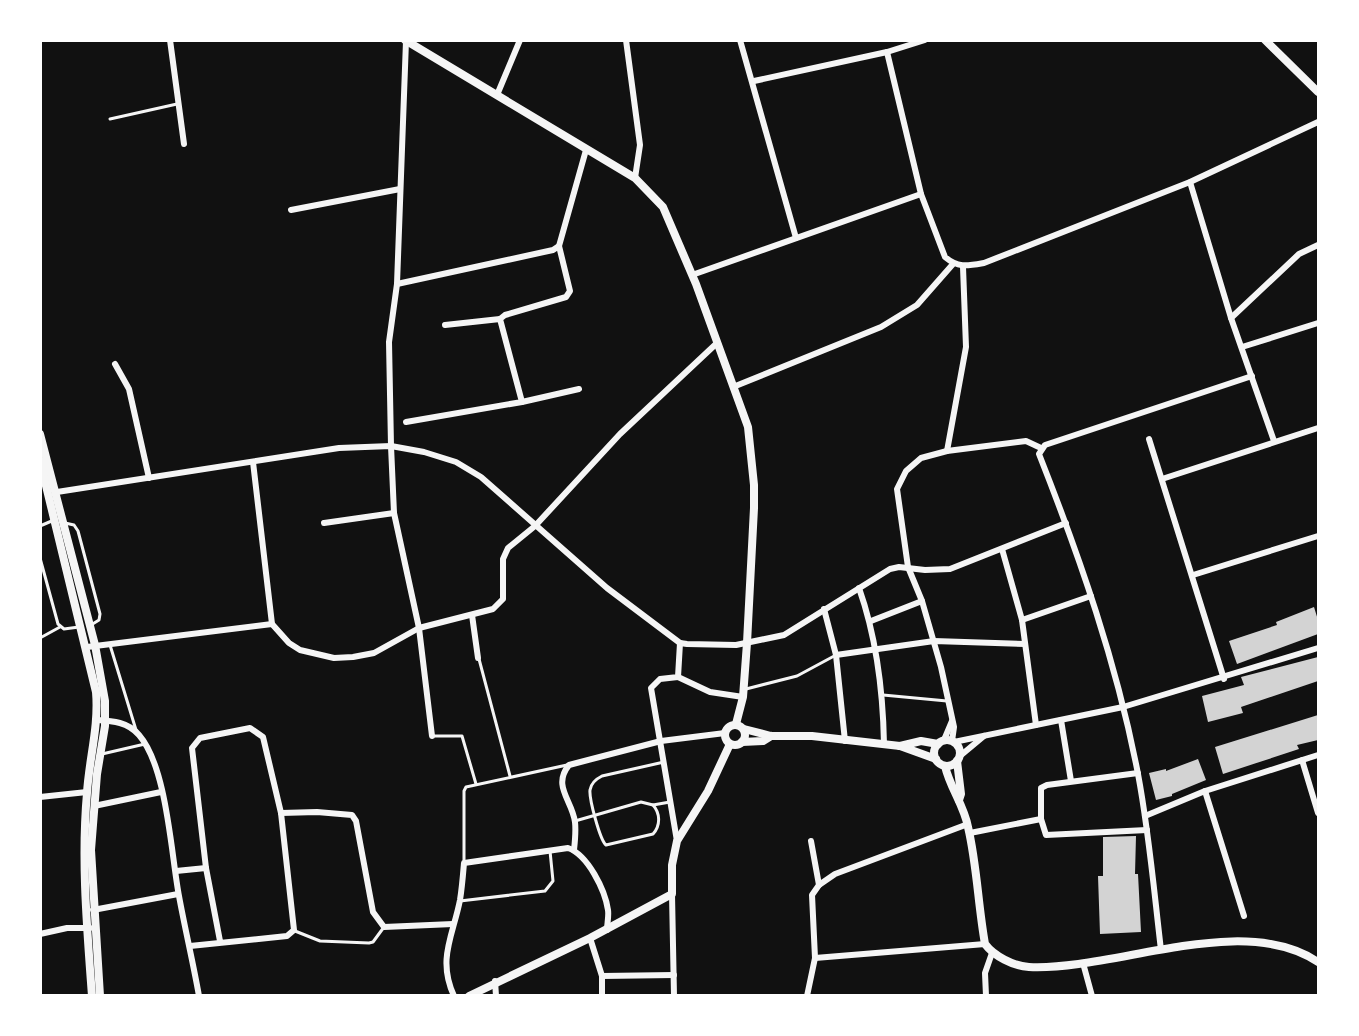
<svg xmlns="http://www.w3.org/2000/svg" width="1359" height="1036" font-family="Literata,serif">
<style>
.building{fill:#d3d3d3}
.lines{fill:none;stroke-linecap:round;stroke-linejoin:round}
.service{stroke:#f5f5f5;stroke-width:3}
.minor{stroke:#f5f5f5;stroke-width:6}
.tertiary{stroke:#f5f5f5;stroke-width:8}
</style>
<rect width="100%" height="100%" fill="#111"/>
<g class="building">
<polygon points="1314,607 1318,620 1318,634 1237,664 1229,641 1277,625 1276,622"/>
<polygon points="1318,657 1318,681 1241,707 1243,713 1208,722 1202,696 1244,685 1241,677"/>
<polygon points="1318,715 1318,740 1297,745 1299,749 1223,774 1215,747"/>
<polygon points="1198,759 1206,780 1172,794 1172,796 1156,800 1149,773 1166,769 1166,771"/>
<polygon points="1136,836 1135,874 1138,874 1141,932 1100,934 1098,876 1103,876 1103,837"/>
</g>
<g class="lines">
<g class="service">
<polyline points="110,119 177,104"/>
<polyline points="65,523 74,525 78,531 100,614 99,620 91,625"/>
<polyline points="40,526 54,520"/>
<polyline points="40,558 58,624 64,629 79,627"/>
<polyline points="40,638 60,627"/>
<polyline points="110,645 136,730"/>
<polyline points="479,659 510,776"/>
<polyline points="746,689 797,676 836,655"/>
<polyline points="883,695 947,701"/>
<polyline points="432,736 462,736 476,784"/>
<polyline points="102,754 145,744"/>
<polyline points="653,805 670,802"/>
<path d="M575,821L641,802L653,805C660,813 661,825 653,834L606,845C600,840 589,799 590,790C591,783 596,779 602,776L664,762"/>
<polyline points="464,863 464,791 466,787 567,765"/>
<polyline points="460,901 545,891 553,881 550,851"/>
<polyline points="295,931 320,941 369,943 373,942 384,927"/>
</g>
<g class="minor">
<polyline points="170,40 184,144"/>
<polyline points="626,40 640,145 635,178"/>
<polyline points="740,40 796,238"/>
<polyline points="406,41 397,284 389,342 391,446 394,513 419,628 432,736"/>
<path d="M887,52L921,194L945,257C958,268 967,266 984,263L1190,182L1318,122"/>
<polyline points="754,81 887,52 925,40"/>
<polyline points="497,95 520,40"/>
<polyline points="1190,182 1231,318 1274,441"/>
<polyline points="291,210 400,189"/>
<polyline points="692,275 921,194"/>
<polyline points="397,284 553,250 559,246 586,150"/>
<polyline points="1231,318 1299,254 1318,245"/>
<polyline points="445,325 500,319"/>
<polyline points="1242,347 1318,323"/>
<polyline points="115,364 129,389 149,478"/>
<polyline points="733,387 881,327 917,305 953,264"/>
<polyline points="522,402 579,389"/>
<polyline points="406,422 522,402 500,319 505,315 566,297 570,291 559,246"/>
<polyline points="1149,439 1224,679"/>
<polyline points="947,451 966,347 963,267"/>
<polyline points="253,462 272,624 289,643 300,650 334,658 353,657 374,653 419,628 493,609 503,599 503,559 508,548 535,526 620,434 717,343"/>
<polyline points="1162,479 1318,428"/>
<polyline points="57,492 339,448 391,446 424,452 456,462 481,477 607,588 680,643 687,644 736,645 784,635 890,569 899,567 925,570 950,569 1066,523"/>
<polyline points="324,523 394,513"/>
<polyline points="1002,549 1022,620 1036,725"/>
<polyline points="1193,575 1318,536"/>
<path d="M859,588C877,639 883,690 884,744"/>
<polyline points="824,609 836,655 845,741"/>
<polyline points="472,615 478,658"/>
<polyline points="1022,620 1091,596"/>
<polyline points="871,621 922,601"/>
<polyline points="87,647 272,624"/>
<polyline points="836,655 934,641 1025,644"/>
<polyline points="678,677 710,692 743,697"/>
<path d="M97,720C113,721 128,722 139,735C167,767 171,854 179,896C185,929 193,962 199,996"/>
<polyline points="1061,720 1071,781"/>
<polyline points="944,740 952,721"/>
<polyline points="952,741 954,727 941,667 922,601 908,567 897,489 906,471 921,458 947,451 1026,441 1041,448"/>
<polyline points="954,742 1123,707 1318,648"/>
<polyline points="960,756 984,736"/>
<polyline points="1302,760 1318,813"/>
<polyline points="1205,791 1244,916"/>
<polyline points="40,797 87,792"/>
<polyline points="94,806 161,792"/>
<polyline points="281,813 317,812 352,815 356,821 373,912 384,927 453,924"/>
<polyline points="1145,816 1205,791 1318,755"/>
<polyline points="1041,819 1046,835 1147,830"/>
<polyline points="970,833 1041,819 1041,788 1047,785 1138,773"/>
<polyline points="677,841 651,688 660,679 678,677 680,643"/>
<polyline points="811,841 819,885"/>
<path d="M574,850C575,841 576,831 575,822C572,800 552,786 569,765L661,741L725,733"/>
<polyline points="176,871 206,868"/>
<polyline points="672,894 674,996"/>
<polyline points="93,910 178,894"/>
<polyline points="40,934 67,928 90,928"/>
<polyline points="590,938 602,976 602,996"/>
<polyline points="190,946 287,936 294,930 281,813 263,737 250,728 200,738 192,748 206,868 220,941"/>
<path d="M1161,950C1154,891 1149,832 1138,774C1117,664 1080,558 1039,454L1045,445L1252,376"/>
<polyline points="815,958 985,944"/>
<polyline points="1083,963 1092,996"/>
<polyline points="602,976 674,975"/>
<polyline points="495,981 496,996"/>
<path d="M454,996C437,959 453,936 460,900C462,888 463,875 464,863L568,848C588,855 605,890 608,910C609,916 607,924 607,930"/>
<polyline points="807,996 815,958 812,895 819,885 835,874 968,824"/>
<polyline points="986,996 985,973 992,953"/>
</g>
<g class="tertiary">
<polyline points="405,40 635,178 663,207 696,284 748,427 754,485 754,508 747,643 743,697 736,724"/>
<polyline points="1265,40 1318,92"/>
<polyline points="40,434 95,645 105,701 105,726 97,774 91,850 100,996"/>
<path d="M40,461L96,692C99,727 89,759 87,793C81,860 87,928 92,996"/>
<circle cx="735" cy="735" r="10"/>
<polyline points="744,729 771,736 812,736 900,746 936,759"/>
<circle cx="947" cy="753" r="13"/>
<polyline points="742,742 763,741 771,736"/>
<polyline points="900,746 921,741 938,744"/>
<polyline points="957,761 961,794 959,800"/>
<path d="M945,766C950,788 964,805 968,827C977,865 978,905 985,944C994,956 1013,966 1029,967C1115,971 1242,911 1318,962"/>
<polyline points="469,996 590,938 672,894 672,865 677,841 708,791 730,744"/>
</g>
</g>
<rect width="1359" height="1036" fill="none" stroke="#ffffff" stroke-width="84"/>
</svg>
